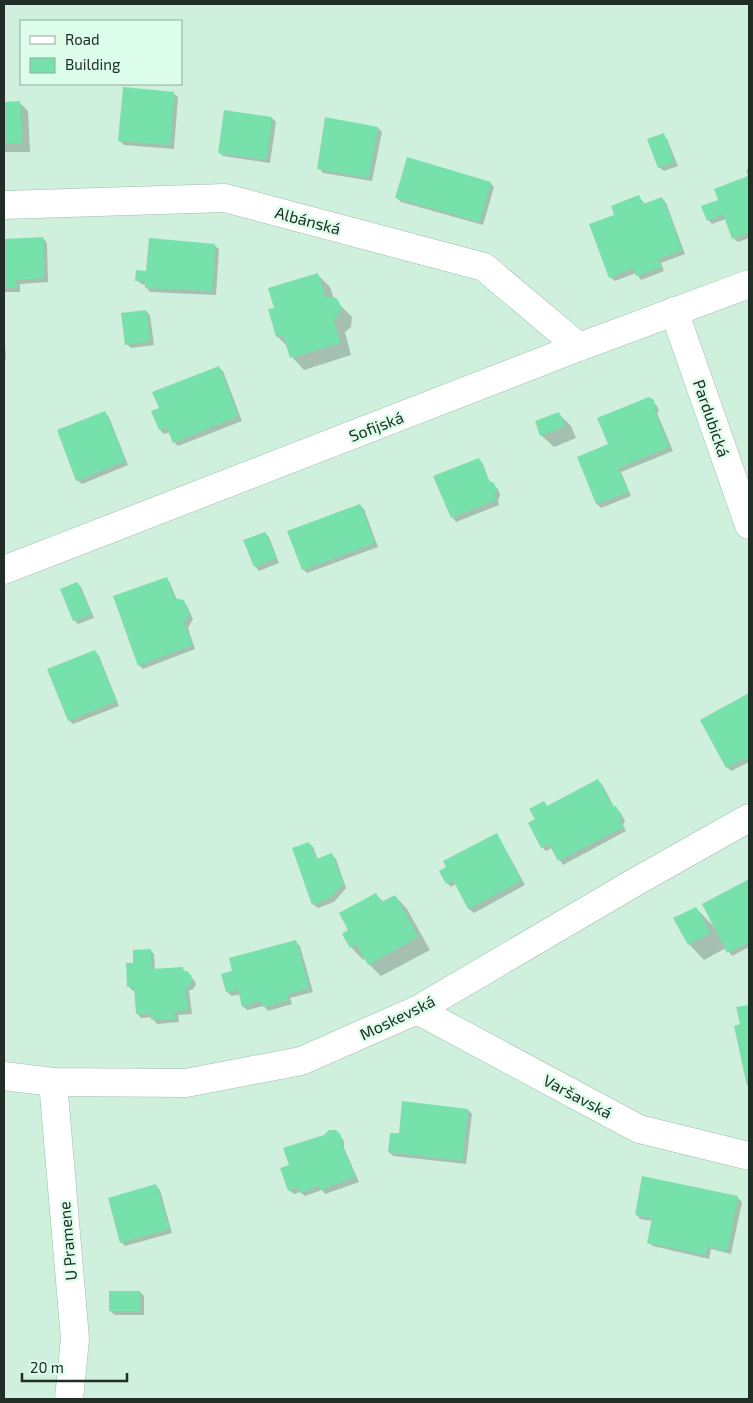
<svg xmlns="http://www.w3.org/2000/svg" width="753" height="1403" font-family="'Exo 2',sans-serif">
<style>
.shadow{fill:#0003}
.building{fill:#77e1ab}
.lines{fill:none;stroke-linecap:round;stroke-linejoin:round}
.minor-casing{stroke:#9ebdab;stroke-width:29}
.minor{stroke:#fff;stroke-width:28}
.labels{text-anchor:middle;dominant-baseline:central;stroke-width:5;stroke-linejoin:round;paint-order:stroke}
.street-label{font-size:16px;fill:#212e27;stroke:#dcfdea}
</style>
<rect width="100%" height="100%" fill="#cff0dd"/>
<g class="shadow">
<polygon points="173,93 178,97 174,149 124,145 120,141"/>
<polygon points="4,103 20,103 28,111 30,152 4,152"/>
<polygon points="272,118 276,122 270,163 223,156 219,152"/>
<polygon points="378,128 382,132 372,181 323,173 319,168"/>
<polygon points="663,135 667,139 678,166 664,171 659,167"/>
<polygon points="749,170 749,238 738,242 733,238 726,219 712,224 708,220 719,200 715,190 749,177 747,171"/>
<polygon points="490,183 494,187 483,225 401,202 397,198"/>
<polygon points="639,197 645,204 662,198 666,203 685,254 661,263 664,271 641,280 636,273 615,281 610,277 616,216"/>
<polygon points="43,238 47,243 48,282 20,284 20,292 4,292 4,240"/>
<polygon points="214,245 219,249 216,295 150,292 146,287 146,285 141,284 137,280 147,272"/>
<polygon points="318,275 330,287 334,299 352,317 351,327 345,332 351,355 304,370 292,357 288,347 277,336 276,308"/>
<polygon points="146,311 150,315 154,345 131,348 127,344"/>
<polygon points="4,330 6,360 4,360"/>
<polygon points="218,367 223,371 242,421 178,446 174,442 170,432 164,434 160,430 153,412 160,409"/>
<polygon points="653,401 657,406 659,411 657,413 673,451 621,472 631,496 601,508 597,504 579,458 610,445"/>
<polygon points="105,413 109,417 128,465 82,484 77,480"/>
<polygon points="558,413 571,426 576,438 554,447 541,435"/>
<polygon points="479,459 483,464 490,483 498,489 500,495 498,501 499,505 456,522 452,517"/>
<polygon points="360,505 364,509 378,547 307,573 303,569"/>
<polygon points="265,533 269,537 279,563 259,571 255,566"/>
<polygon points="166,578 170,583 177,600 183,601 187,606 193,619 188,628 195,649 143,669 139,665"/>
<polygon points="77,583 81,587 94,618 78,624 74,620"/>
<polygon points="95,651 99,656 119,706 73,724 69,720"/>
<polygon points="749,694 749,762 731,771 727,767 702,720"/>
<polygon points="597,780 602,784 614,807 620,812 625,821 623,825 626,831 563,865 552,848 546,851 542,847 537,820 544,802 548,807"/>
<polygon points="496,835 500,839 525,885 474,913 469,909 456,884 451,887 447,883"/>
<polygon points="309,843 313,847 318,860 332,855 336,859 346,888 334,902 318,908 313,904"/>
<polygon points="749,881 749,947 732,956 726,948 704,960 689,944 696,908 714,927 703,904"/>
<polygon points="376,895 384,902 395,896 407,909 430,950 381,976 369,964 365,958 363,960 351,947"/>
<polygon points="296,942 300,946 313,992 290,998 292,1004 268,1011 264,1006 247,1010 243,1006 240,994 232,996 227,992 223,975 234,972"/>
<polygon points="150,950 154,954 155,970 183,969 195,981 196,985 192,990 189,990 192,1014 178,1015 179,1022 157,1024 153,1019 152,1017 141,1018 137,1013 136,991 133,991 129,987 134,964"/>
<polygon points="749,1006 749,1087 748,1085 741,1025 738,1008"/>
<polygon points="468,1110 472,1114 466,1164 393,1156 389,1152 400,1135"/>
<polygon points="336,1131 344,1141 344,1148 359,1182 325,1194 322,1190 305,1196 300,1192 294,1194 289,1190 291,1165"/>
<polygon points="643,1177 738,1198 742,1202 731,1254 711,1249 709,1259 653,1246 648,1242 653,1221 640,1219 636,1214"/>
<polygon points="156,1186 160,1190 172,1233 125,1246 121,1242"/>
<polygon points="140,1292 144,1296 144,1315 115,1315 110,1311"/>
</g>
<g class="building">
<polygon points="123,87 174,92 170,145 118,141"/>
<polygon points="20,101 22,143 4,144 4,102"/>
<polygon points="224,110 272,117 266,160 218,153"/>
<polygon points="325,117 378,127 368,178 317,169"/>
<polygon points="664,133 674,162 658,168 647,139"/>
<polygon points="407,157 491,182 479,222 395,198"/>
<polygon points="749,168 749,232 732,239 723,214 707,221 701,206 718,200 714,189 748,176 746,170"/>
<polygon points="639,195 643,204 662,197 682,250 658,259 661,267 636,276 633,268 609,278 589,224 614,215 611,206"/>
<polygon points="43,237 44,278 16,280 17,288 4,288 4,239"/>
<polygon points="149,238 215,244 212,291 145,288 145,281 135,281 136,270 146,271"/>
<polygon points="318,273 325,297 334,297 338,300 341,306 339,314 333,320 340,343 290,358 283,335 276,337 268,309 274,308 268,288"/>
<polygon points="146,310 150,341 125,345 121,313"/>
<polygon points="219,366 238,416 173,443 167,428 159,430 151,411 159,408 152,392"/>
<polygon points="649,397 654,400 655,406 654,409 669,447 618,468 628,492 596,504 577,457 608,444 597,418"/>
<polygon points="105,411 125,461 76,481 57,430"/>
<polygon points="559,412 565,426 540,436 535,421"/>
<polygon points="479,458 488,480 494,483 497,490 494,496 496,500 451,518 433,476"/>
<polygon points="360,504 375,543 302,570 287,531"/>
<polygon points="265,532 276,558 254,567 243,540"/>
<polygon points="167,577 174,598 184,600 189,614 184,623 192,645 138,666 113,596"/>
<polygon points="77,582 91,614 73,621 60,589"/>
<polygon points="95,650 116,701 68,721 47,669"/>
<polygon points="749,693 749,758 746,760 745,758 726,768 700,720"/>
<polygon points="598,779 612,806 616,806 621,816 619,820 623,827 558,861 549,844 541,848 528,823 535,819 529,809 544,801 547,806"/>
<polygon points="497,833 521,881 468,909 453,880 446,884 439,871 446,867 443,861"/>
<polygon points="309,842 316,859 332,853 343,884 329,898 312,905 292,848"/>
<polygon points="749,879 749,947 747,943 727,953 702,904"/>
<polygon points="376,893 381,902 395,895 418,937 368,965 356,944 350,948 342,934 348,930 339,913"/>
<polygon points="696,907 710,933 688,945 673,918"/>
<polygon points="296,940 309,988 287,994 289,1000 263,1007 261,1001 242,1007 238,990 226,992 221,974 232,971 229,958"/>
<polygon points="151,949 152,969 183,967 183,972 187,971 191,975 192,980 188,987 185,987 188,1010 174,1011 175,1019 151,1020 151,1013 136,1014 134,987 127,987 126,963 133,963 133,950"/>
<polygon points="749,1005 749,1085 747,1086 734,1026 740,1024 736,1007"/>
<polygon points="402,1101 468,1109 462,1161 388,1152 390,1133 399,1133"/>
<polygon points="329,1130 336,1130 341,1135 341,1143 355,1177 320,1190 319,1186 300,1193 298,1187 288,1191 280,1168 289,1165 283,1148 324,1135"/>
<polygon points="642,1176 738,1196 727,1251 707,1246 705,1255 647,1243 652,1218 635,1215"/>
<polygon points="156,1184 169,1229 120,1243 108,1198"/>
<rect x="109" y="1291" width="31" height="20"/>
</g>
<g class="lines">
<g class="minor-casing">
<g id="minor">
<polyline points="4,205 225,198 484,267 579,347"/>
<polyline points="674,311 749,525"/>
<polyline points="4,570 579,347 749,284"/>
<polyline points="417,1010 639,1129 749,1156"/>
<polyline points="4,1076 53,1082 186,1083 301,1061 417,1010 637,881 749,818"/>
<polyline points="53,1082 75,1339 69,1399"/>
</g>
</g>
<use href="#minor" class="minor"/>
</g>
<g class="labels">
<g class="street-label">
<text transform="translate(308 220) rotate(15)">Albánská</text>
<text transform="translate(712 418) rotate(71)">Pardubická</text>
<text transform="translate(376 426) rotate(-21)">Sofijská</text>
<text transform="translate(397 1017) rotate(-26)">Moskevská</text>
<text transform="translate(578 1096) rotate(28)">Varšavská</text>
<text transform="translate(67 1241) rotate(-95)">U Pramene</text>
</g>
</g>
<rect width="753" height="1403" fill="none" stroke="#212e27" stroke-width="10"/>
<rect x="20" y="20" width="162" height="65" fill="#dcfdea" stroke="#91aa9c"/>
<rect x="30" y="36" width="25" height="8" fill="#ffffff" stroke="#91aa9c"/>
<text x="65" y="45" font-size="15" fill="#212e27">Road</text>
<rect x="30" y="58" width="25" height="15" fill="#77e1ab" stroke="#91aa9c"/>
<text x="65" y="70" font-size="15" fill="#212e27">Building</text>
<path d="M22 1373v8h105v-8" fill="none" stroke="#212e27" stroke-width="2.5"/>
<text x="30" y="1373" font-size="15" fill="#212e27" stroke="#dcfdea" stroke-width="4" paint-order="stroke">20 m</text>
</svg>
